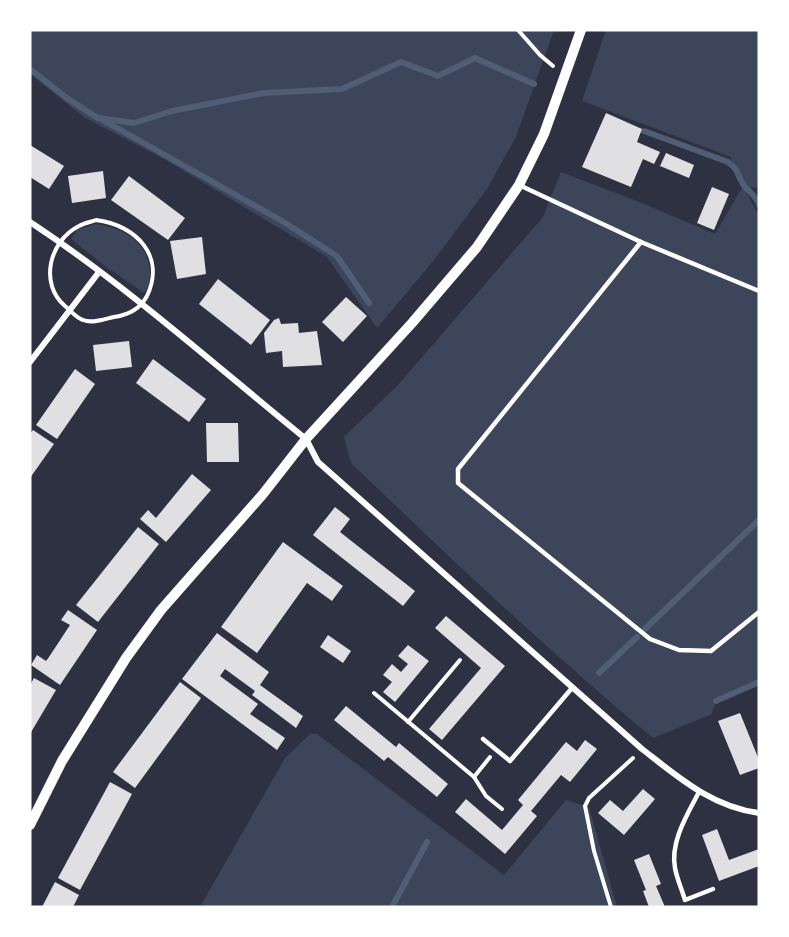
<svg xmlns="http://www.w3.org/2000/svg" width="789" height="937" font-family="Jost,sans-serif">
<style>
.green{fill:#3c4559}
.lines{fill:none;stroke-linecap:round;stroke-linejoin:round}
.stream{stroke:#4f5d75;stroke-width:6}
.building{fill:#e0e0e3}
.path{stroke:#fff;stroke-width:4}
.service{stroke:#fff;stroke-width:4.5}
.minor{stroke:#fff;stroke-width:6}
.tertiary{stroke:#fff;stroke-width:10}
</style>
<rect width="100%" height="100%" fill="#2d3142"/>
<g class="green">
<polygon points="30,30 554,30 516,137 487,189 434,260 377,328 327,257 164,159 85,118 30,74"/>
<path d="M606,30H759V188L743,187L759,215V686L716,701L712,714L653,738C548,651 449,557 351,463L344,437L397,386L543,217L561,172L637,201L715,234L743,186L731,166V157L582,101Z"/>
<path d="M95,224C122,227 148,241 150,272C150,281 150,286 144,293L105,266L71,239L77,230Z"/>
<polygon points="310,734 317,734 504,875 566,800 589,807 617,907 200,907 285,758"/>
</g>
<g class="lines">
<g class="stream">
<polyline points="30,69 68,99 98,118 134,123 172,111 264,93 342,89 401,62 438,76 475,58 534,84"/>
<polyline points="101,119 282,221 337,256 369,303"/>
<path d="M644,131L728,162C740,172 735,170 742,182C746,191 756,194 759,205"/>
<polyline points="645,629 759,520"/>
<polyline points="599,673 637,637"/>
<polyline points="716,701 759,682"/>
<polyline points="392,907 427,842"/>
</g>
</g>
<g class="building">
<polygon points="606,113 642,129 637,142 660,152 654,164 643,159 631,187 582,167"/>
<polygon points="30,145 64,166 49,189 30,177"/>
<polygon points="666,153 694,165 689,178 660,166"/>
<polygon points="103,171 106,198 72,203 68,176"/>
<polygon points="129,176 185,218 168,240 111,200"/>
<polygon points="712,187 729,194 714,230 697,223"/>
<polygon points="202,237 206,274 177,279 170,241"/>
<polygon points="218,279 270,320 251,345 199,304"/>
<polygon points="346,297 367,316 343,342 322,322"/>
<polygon points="279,318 281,324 298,323 299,333 317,331 322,365 283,367 282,351 266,353 264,333 274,320"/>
<polygon points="129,341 132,367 96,371 93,345"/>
<polygon points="153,359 206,399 189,422 136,383"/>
<polygon points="75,369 95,384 57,439 36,425"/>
<polygon points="206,423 238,423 239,462 207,462"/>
<polygon points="33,430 54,444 30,478 30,434"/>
<polygon points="192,474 211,490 166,542 140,519 148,510 156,518"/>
<polygon points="335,507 350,519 340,532 415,591 403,606 313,535"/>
<polygon points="138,527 159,544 98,622 76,605"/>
<polygon points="283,542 343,586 332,601 307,583 257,653 221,627"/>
<polygon points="68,610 97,630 60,685 31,665 37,655 46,661 49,657 70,625 61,620"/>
<polygon points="446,616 505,666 442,740 429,729 481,668 435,628"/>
<polygon points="217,633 269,672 260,685 303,716 296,728 252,695 255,691 225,669 220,676 258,704 250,714 285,738 277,750 182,679"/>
<polygon points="328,635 351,651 343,663 320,647"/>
<polygon points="408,645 429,661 395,702 383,692 392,682 383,675 392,664 401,672 408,664 398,656"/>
<polygon points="34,678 56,690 30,734 30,685"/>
<polygon points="180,682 201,698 135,788 113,772"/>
<polygon points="346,706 396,747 399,743 448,784 437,797 388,757 384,761 334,720"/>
<polygon points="740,713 759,760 759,768 740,775 718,721"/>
<polygon points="585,740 597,749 570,782 561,775 531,811 537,816 505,854 455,812 466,799 502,830 523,805 518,800 566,742 577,751"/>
<polygon points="110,782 132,794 80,890 58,878"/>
<polygon points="643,789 655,799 624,835 598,813 610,800 623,811"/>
<polygon points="717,829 729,860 759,849 759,866 719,881 702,835"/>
<polygon points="649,854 661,884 656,886 665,907 649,907 643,891 646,890 634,860"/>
<polygon points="55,882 79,895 73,907 42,907"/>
</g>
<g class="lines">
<g class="path">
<polyline points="518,30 540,55 553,66"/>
<path d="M96,220C136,225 166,256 147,296C140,309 129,315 114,317C105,319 92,324 83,320C76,318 70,310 65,306C39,284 49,241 79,226C84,223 91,222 96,220Z"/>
<polyline points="374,693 474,777 490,757"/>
<polyline points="408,722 460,660"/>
<polyline points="474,777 486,796 502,809"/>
<polyline points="611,907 594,851 585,806 589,798 633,758"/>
</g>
<g class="service">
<polyline points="519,185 641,242 759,291"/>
<polyline points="641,242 458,469 458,483 650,639 679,650 711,651 759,612"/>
<polyline points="483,739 510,761 572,688"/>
<path d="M699,792C687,815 670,842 675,868C677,879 682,890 685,900L713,889"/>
</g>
<g class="minor">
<path d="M30,222C127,286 215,365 306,439L318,462L642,749C678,777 712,807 759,813"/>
<polyline points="30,362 99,272"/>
</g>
<polyline class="tertiary" points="30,825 62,761 126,658 161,610 263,494 306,439 412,323 477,247 519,185 544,134 581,30"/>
</g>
<rect width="789" height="937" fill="none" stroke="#ffffff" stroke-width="63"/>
</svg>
